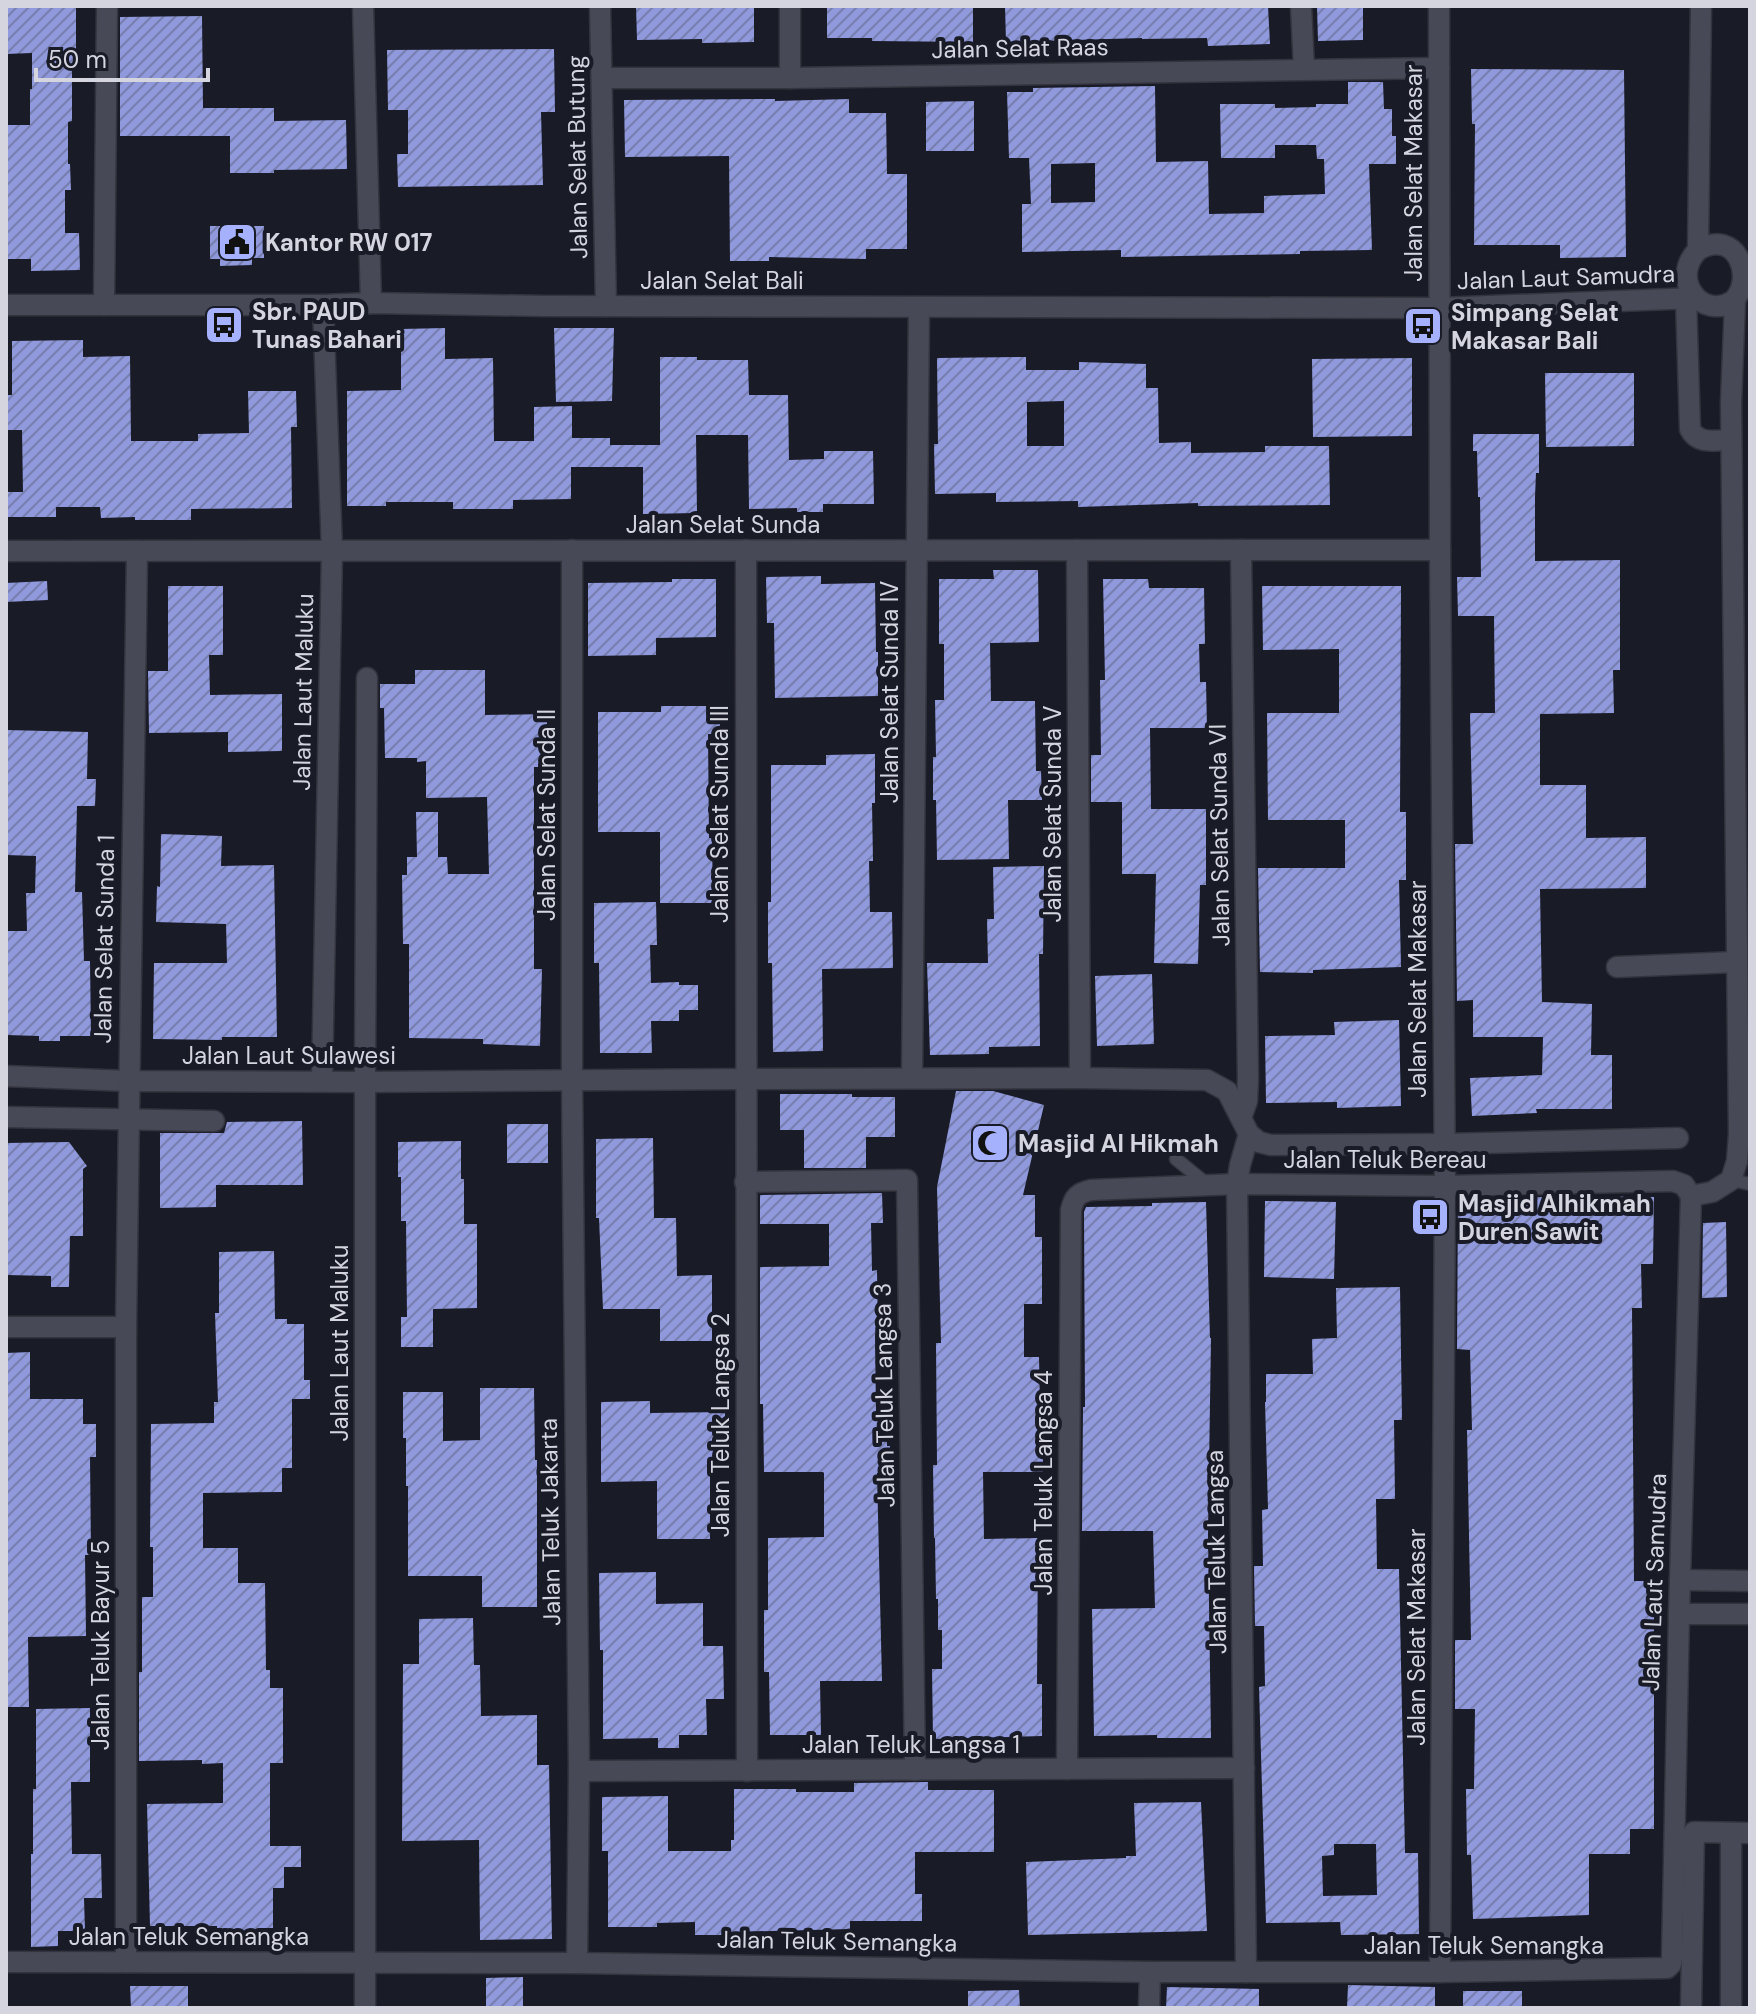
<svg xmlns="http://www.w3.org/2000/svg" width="1756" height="2014" font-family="'DM Sans',sans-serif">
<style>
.building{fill:url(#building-hatch);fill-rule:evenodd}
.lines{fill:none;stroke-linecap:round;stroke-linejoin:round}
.lane-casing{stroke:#33343d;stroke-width:15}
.street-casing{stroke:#33343d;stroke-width:23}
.secondary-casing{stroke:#33343d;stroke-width:23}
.lane{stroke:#474957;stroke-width:12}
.street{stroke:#474957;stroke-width:20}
.secondary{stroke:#474957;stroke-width:20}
.labels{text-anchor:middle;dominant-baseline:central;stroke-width:8;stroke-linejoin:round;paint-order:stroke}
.street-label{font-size:24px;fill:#d4d5de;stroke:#191b27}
.poi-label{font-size:24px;font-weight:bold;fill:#d4d5de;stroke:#191b27;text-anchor:start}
</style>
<defs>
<pattern id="building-hatch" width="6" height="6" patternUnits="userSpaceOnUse" patternTransform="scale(2)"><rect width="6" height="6" fill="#8f99dc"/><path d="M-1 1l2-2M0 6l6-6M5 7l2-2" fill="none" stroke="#777eae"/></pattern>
</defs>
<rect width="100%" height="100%" fill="#191b27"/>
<g class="building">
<polygon points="6,6 76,6 76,63 72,63 72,121 68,122 68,164 70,164 71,190 65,190 65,233 79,233 80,270 31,271 31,259 6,259 6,125 30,125 30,89 32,89 32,53 6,54"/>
<polygon points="636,6 754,6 754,42 702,43 702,39 637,40"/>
<polygon points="827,6 973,6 973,42 872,41 872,38 827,38"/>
<polygon points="1005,6 1268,6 1270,44 1208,46 1207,38 1142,39 1142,38 1006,42"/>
<polygon points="1317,6 1363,6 1363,40 1318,41"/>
<polygon points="202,16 203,108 274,108 274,121 346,120 347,169 274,170 274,173 230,173 230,136 120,136 120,17"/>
<polygon points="554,49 555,112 541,112 543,185 398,187 397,154 408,154 408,110 388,110 387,50"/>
<polygon points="1471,69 1624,70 1626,257 1560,258 1560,245 1474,245 1475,124 1472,124"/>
<path d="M1348,82H1383L1384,109H1392V136H1396V164H1369L1372,250L1300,251V254L1121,257V250L1022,252V204H1031L1029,158H1009L1007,92H1033V88L1155,86L1156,162L1208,161L1209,214L1264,213V196L1325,194L1324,159H1317L1316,145H1275V158H1221L1220,104H1275V108L1316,107V104H1348ZM1095,163V202L1051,203V164Z"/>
<polygon points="775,99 775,101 849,99 849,113 886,113 887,174 907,174 907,249 866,249 866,259 769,257 769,261 730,261 729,156 625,157 624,100"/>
<polygon points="974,101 974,151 926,151 926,102"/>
<polygon points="210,226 264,226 264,258 252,258 252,265 220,266 220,259 210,259"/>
<polygon points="445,328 445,359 493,358 494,441 534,441 534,407 572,406 572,438 610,438 610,445 660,445 660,357 697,357 697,360 748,360 749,395 788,395 789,460 824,459 824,451 873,451 874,504 823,504 823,512 797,512 797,508 749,509 748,435 696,435 697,513 643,514 643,467 571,467 571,499 513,500 513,509 453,509 453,502 386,502 386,506 347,506 347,391 401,390 401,329"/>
<polygon points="554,328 614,328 612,401 556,402"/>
<polygon points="83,340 83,357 130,356 131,441 198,441 198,434 249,433 248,391 296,391 297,427 291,427 292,508 191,509 191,520 135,520 135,517 101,518 100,507 56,507 56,517 6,517 6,492 23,492 22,430 6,430 6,395 12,395 12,341"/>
<path d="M1026,357V370H1079V362L1146,364V388H1158L1159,443L1191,442V453L1265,452V446H1329L1330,505L1198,506V503L1078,507V501L996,502V493L935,494L934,444H938L937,358ZM1064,401V446H1027V402Z"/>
<polygon points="1412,358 1412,436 1313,437 1312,359"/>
<polygon points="1545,373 1634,373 1634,446 1546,447"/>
<polygon points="1473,434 1539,434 1539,473 1536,473 1535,497 1535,561 1620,560 1620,670 1613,670 1614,713 1540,714 1540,785 1586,785 1586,838 1646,837 1646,888 1540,889 1542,1002 1592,1004 1591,1055 1612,1055 1612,1109 1536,1109 1537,1113 1472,1116 1470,1078 1542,1075 1543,1037 1473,1037 1473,1000 1457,1001 1455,844 1473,844 1470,713 1495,713 1494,616 1458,616 1457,577 1481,577 1480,497 1478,497 1477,451 1473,451"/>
<polygon points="993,570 1038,570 1039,642 990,643 991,701 1035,701 1036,771 1041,771 1042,800 1008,800 1009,859 937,860 936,800 933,800 933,757 936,757 935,700 944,700 944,644 939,644 939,579 994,579"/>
<polygon points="821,576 821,584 875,583 876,652 878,652 878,696 775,698 774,623 767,623 766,577"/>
<polygon points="672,579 716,579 716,637 656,638 656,655 588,656 588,583 672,582"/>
<polygon points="1103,579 1148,579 1149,588 1204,588 1205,644 1199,644 1200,682 1206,682 1207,728 1150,728 1151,809 1206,809 1206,885 1200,885 1198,964 1154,963 1156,874 1122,874 1122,802 1091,802 1091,755 1101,755 1100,680 1105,680"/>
<polygon points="47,581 48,600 6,602 6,583"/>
<polygon points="168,586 223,586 223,655 209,655 210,695 282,694 282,751 228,752 228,732 149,733 148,671 168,671"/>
<polygon points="1262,586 1401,586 1400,812 1406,812 1406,880 1399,880 1401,967 1313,970 1313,973 1260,972 1258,868 1345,868 1345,820 1268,820 1267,713 1339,713 1339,649 1263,650"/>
<polygon points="415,670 485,670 485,715 547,714 547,767 534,767 534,969 542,969 540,1046 483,1044 483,1039 409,1038 409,944 403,944 402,875 407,875 407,857 417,857 416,812 438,812 438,857 447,857 448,874 489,874 487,797 426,798 426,761 417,762 417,758 385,758 384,708 380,708 380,684 415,684"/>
<polygon points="661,706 720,706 720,734 708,734 709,838 712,838 713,903 660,903 660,832 598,832 598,712 661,712"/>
<polygon points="6,730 88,732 87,779 96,779 95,806 77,806 75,892 82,892 84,961 90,961 91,1036 60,1036 60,1041 39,1041 39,1036 6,1035 6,931 27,931 26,893 35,893 36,856 6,855"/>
<polygon points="875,754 875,803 872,803 873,861 869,861 870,912 892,912 893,968 822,969 823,1051 773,1052 772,963 768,963 768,902 771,902 771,765 826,765 826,755"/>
<polygon points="161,834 222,836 221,866 274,865 277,1037 222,1037 222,1040 153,1039 154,963 227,963 226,924 156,922 157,886 160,887"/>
<polygon points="1044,866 1043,954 1039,954 1040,1046 989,1047 989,1054 930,1055 927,963 988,963 987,919 994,919 993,867"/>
<polygon points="656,902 657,945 650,945 651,983 679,982 679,985 698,985 698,1010 679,1010 679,1021 651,1021 652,1053 600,1053 599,963 594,963 594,903"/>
<polygon points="1152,974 1154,1044 1097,1046 1095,976"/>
<polygon points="1399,1020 1401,1106 1337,1108 1337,1102 1266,1103 1265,1036 1335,1035 1334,1022"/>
<polygon points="956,1091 993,1091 1044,1105 1023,1195 1035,1195 1035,1237 1042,1237 1042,1304 1024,1304 1024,1357 1039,1357 1040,1410 1043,1410 1043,1472 983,1472 984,1539 1038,1538 1037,1684 1042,1684 1042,1736 933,1739 932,1669 942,1669 942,1630 938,1630 938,1599 936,1599 935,1538 934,1538 933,1465 937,1465 936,1343 941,1343 937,1187"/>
<polygon points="780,1094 852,1094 852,1097 895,1097 895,1137 866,1137 866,1168 804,1168 804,1130 780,1130"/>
<polygon points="302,1121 303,1185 216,1185 216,1207 160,1208 160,1133 224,1133 227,1122"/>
<rect x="507" y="1124" width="41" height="39"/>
<polygon points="653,1138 654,1218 676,1218 677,1276 712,1275 712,1341 660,1341 660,1309 603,1309 599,1218 596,1218 596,1139"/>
<polygon points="461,1141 461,1179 464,1179 464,1224 477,1224 477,1308 433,1309 433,1347 401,1347 401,1317 407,1317 406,1221 401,1221 401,1177 398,1177 398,1142"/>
<polygon points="69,1142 87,1166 83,1169 83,1236 70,1236 69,1287 51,1287 51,1276 6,1275 8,1185 6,1185 6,1143"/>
<polygon points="882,1193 883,1223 871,1223 872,1271 877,1270 878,1335 875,1335 876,1412 886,1412 887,1446 890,1446 890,1473 877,1473 882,1681 820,1681 821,1735 770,1735 769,1672 764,1672 764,1610 768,1610 768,1538 824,1537 824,1473 823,1472 764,1472 763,1404 760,1404 760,1267 829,1266 829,1224 760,1224 760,1195"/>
<polygon points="1582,1196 1654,1197 1653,1264 1641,1264 1642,1308 1632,1308 1634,1581 1654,1581 1654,1829 1630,1829 1630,1854 1589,1854 1589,1915 1473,1919 1471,1855 1467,1855 1466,1789 1474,1789 1475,1709 1455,1709 1455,1640 1471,1640 1467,1430 1472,1430 1470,1350 1457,1349 1458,1199"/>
<polygon points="1265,1201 1336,1202 1334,1279 1264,1277"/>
<polygon points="1206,1202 1210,1338 1211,1338 1208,1534 1211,1738 1157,1738 1157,1735 1094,1736 1092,1609 1155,1608 1153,1531 1082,1531 1083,1407 1085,1407 1084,1212 1086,1207 1152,1206 1152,1203"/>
<polygon points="1726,1222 1727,1297 1702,1298 1703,1223"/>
<polygon points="274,1251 275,1319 287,1319 287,1324 304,1324 304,1380 310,1380 310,1399 292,1399 292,1468 282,1468 282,1492 203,1493 203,1548 238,1548 238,1583 265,1583 266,1670 270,1670 270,1688 283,1688 283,1763 270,1763 270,1846 301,1846 301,1867 284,1867 284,1888 273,1888 273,1928 258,1928 258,1943 222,1943 222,1928 217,1928 217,1926 150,1926 147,1804 223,1803 223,1763 202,1764 202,1760 139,1761 139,1672 142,1672 142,1597 153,1597 153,1547 150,1547 151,1424 214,1423 214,1402 218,1402 215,1313 219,1313 219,1252"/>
<path d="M1400,1287L1402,1420H1394L1395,1499H1376L1377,1569H1399L1405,1853H1418L1419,1934L1341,1935L1340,1922L1266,1923L1259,1687L1265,1686L1264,1626H1255L1254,1566H1263L1262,1510L1268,1509L1265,1402H1266V1374H1313L1312,1339L1337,1338L1336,1288ZM1334,1844H1376L1377,1895L1323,1896L1322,1856L1334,1855Z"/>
<polygon points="30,1352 30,1399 83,1399 83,1424 96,1424 96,1457 90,1457 91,1555 85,1555 86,1636 28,1637 29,1707 6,1707 6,1353"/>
<polygon points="480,1388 534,1388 535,1460 537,1460 537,1607 482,1607 482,1576 408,1576 408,1486 406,1486 406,1438 403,1438 403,1392 443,1392 443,1441 480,1440"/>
<polygon points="650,1401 650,1413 725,1412 725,1468 710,1469 710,1539 657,1539 657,1481 601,1482 601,1402"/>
<polygon points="656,1572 656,1604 703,1603 703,1646 723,1646 724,1699 706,1699 707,1735 679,1735 679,1748 658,1748 658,1738 603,1739 603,1650 600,1650 599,1573"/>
<polygon points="473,1618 474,1665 480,1665 481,1716 537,1715 537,1765 549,1765 552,1939 480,1940 479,1840 402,1841 403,1664 419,1664 419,1619"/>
<polygon points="90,1708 90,1782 71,1782 72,1854 101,1854 102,1898 84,1898 85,1931 58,1931 58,1946 31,1947 31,1854 33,1854 33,1789 36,1789 36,1709"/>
<polygon points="928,1782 928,1790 994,1790 994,1852 915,1852 915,1894 922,1894 922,1921 850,1921 850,1929 728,1932 728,1935 695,1935 695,1922 657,1923 657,1927 608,1927 608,1851 602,1851 602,1797 668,1796 668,1851 731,1851 731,1840 734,1840 734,1789 796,1789 796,1792 854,1792 854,1783"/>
<polygon points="1201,1802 1207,1931 1028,1935 1026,1862 1126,1858 1126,1856 1136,1856 1134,1803"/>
<polygon points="523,1977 523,2008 486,2008 486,1978"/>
<polygon points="1348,1985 1435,1987 1435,2008 1347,2008"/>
<polygon points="130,1986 188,1986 188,2008 131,2008"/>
<polygon points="1167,1987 1259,1989 1259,2008 1166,2008"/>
<polygon points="1019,1990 1020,2008 968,2008 968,1991"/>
<rect x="1463" y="1991" width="59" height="17"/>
</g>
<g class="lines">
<g class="lane-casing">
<g id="lane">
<polyline points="1176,1159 1208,1185"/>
<polyline points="1731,1180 1750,1184"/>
</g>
</g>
<g class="street-casing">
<g id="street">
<polyline points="363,6 371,303"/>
<polyline points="600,6 606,306"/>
<polyline points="790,6 790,78"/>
<polyline points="1301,6 1304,69"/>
<polyline points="1439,6 1440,550 1445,1186 1440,1972"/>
<polyline points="602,78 790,78 1439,68"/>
<path d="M1698,250C1737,227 1756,279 1733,301C1702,321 1669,279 1698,250L1701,6"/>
<path d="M1686,298L1690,429C1698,445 1715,440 1731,440"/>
<polyline points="6,305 323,305 371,303 545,306 1439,308 1696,298"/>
<polyline points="104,305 107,6"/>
<polyline points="572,550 572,1080 579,1771 577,1963"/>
<polyline points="746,550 747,1771"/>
<polyline points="1077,550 1080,1078"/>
<polyline points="1241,550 1248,1079 1247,1101 1241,1118"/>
<polyline points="6,551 1440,550"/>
<polyline points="1617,967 1736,962"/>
<polyline points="6,1076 128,1081 365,1082 745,1079 1080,1078 1207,1080 1227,1091 1249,1134 1259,1142 1271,1145 1444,1144 1678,1138"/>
<polyline points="912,1078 919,307"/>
<polyline points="322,1081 332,551 323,305"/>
<polyline points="6,1117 214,1121"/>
<polyline points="745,1182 907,1180 915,1770"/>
<polyline points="1691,1196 1712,1192 1731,1180 1737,1161 1739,1133 1731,403 1735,301"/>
<polyline points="6,1327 126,1327"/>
<polyline points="1680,1580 1750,1581"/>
<polyline points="1679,1614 1750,1614"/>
<path d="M1067,1769L1071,1210C1074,1197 1078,1193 1091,1190L1237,1184L1445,1186L1673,1181L1684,1185L1691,1196"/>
<polyline points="579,1771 1244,1768"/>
<polyline points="6,1962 577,1963 1150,1972 1440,1972 1667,1968 1671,1964 1672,1958 1679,1614 1691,1196"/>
<polyline points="126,1962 126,1327 137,551"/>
<polyline points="1246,1972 1237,1184 1240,1165 1249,1134"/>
<polyline points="365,2008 365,1082 367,678"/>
<polyline points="1149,2008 1150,1972"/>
</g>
</g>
<g class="secondary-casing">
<g id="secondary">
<polyline points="1731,1833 1731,2008"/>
<polyline points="1691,2008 1694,1832 1750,1833"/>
</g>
</g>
<use href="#lane" class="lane"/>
<use href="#street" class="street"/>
<use href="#secondary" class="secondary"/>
</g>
<defs>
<g id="civic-square" transform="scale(2)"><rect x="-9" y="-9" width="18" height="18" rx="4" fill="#a5b1fc" stroke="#191b27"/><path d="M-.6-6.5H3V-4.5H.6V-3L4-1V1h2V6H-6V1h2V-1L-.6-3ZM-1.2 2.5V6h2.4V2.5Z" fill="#111"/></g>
<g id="bus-square" transform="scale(2)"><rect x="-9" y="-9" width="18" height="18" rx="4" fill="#a5b1fc" stroke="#191b27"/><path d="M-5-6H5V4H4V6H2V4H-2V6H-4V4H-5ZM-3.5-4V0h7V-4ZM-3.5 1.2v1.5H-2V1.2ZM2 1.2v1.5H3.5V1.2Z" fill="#111"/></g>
<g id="mosque-square" transform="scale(2)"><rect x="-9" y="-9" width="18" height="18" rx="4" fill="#a5b1fc" stroke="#191b27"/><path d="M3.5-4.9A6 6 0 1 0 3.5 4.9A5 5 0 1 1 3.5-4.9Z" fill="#111"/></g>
</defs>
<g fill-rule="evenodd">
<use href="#civic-square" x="237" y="242"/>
<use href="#bus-square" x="224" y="325"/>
<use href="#bus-square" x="1423" y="326"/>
<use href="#mosque-square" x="990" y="1143"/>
<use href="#bus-square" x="1430" y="1217"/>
</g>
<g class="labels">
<g class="street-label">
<text transform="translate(1020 48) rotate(-1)">Jalan Selat Raas</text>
<text transform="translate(577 157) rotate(-91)">Jalan Selat Butung</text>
<text transform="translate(1413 173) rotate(-90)">Jalan Selat Makasar</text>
<text transform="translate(1566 277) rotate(-2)">Jalan Laut Samudra</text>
<text x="722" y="280">Jalan Selat Bali</text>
<text x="723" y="524">Jalan Selat Sunda</text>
<text transform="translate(303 692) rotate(-89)">Jalan Laut Maluku</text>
<text transform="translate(889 692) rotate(-90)">Jalan Selat Sunda IV</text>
<text transform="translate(719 814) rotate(-90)">Jalan Selat Sunda III</text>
<text transform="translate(1052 814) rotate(-90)">Jalan Selat Sunda V</text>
<text transform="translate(546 815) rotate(-90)">Jalan Selat Sunda II</text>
<text transform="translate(1219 835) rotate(-91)">Jalan Selat Sunda VI</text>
<text transform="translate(104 939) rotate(-89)">Jalan Selat Sunda 1</text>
<text transform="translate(1417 989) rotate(-90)">Jalan Selat Makasar</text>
<text x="289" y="1055">Jalan Laut Sulawesi</text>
<text x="1385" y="1159">Jalan Teluk Bereau</text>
<text transform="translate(339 1343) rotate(-90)">Jalan Laut Maluku</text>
<text transform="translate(884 1395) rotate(-91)">Jalan Teluk Langsa 3</text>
<text transform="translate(720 1425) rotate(-90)">Jalan Teluk Langsa 2</text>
<text transform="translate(1043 1483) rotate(-90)">Jalan Teluk Langsa 4</text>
<text transform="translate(550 1522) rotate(-91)">Jalan Teluk Jakarta</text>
<text transform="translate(1216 1552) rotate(-91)">Jalan Teluk Langsa</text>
<text transform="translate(1654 1582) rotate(-88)">Jalan Laut Samudra</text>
<text transform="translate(1416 1637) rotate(-90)">Jalan Selat Makasar</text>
<text transform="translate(100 1645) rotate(-90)">Jalan Teluk Bayur 5</text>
<text x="911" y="1744">Jalan Teluk Langsa 1</text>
<text x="189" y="1936">Jalan Teluk Semangka</text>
<text transform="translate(837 1941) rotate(1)">Jalan Teluk Semangka</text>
<text x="1484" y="1945">Jalan Teluk Semangka</text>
</g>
<g class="poi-label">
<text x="265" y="242">Kantor RW 017</text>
<text x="252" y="311">Sbr. PAUD<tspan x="252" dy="28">Tunas Bahari</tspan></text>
<text x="1451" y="312">Simpang Selat<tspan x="1451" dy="28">Makasar Bali</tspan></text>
<text x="1018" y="1143">Masjid Al Hikmah</text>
<text x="1458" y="1203">Masjid Alhikmah<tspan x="1458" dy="28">Duren Sawit</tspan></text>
</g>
</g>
<rect width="1756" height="2014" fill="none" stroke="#d4d5de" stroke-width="16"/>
<path d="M36 68v12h172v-12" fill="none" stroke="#d4d5de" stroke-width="4"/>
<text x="48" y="68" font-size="24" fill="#d4d5de" stroke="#191b27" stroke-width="6" paint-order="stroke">50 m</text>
</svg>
